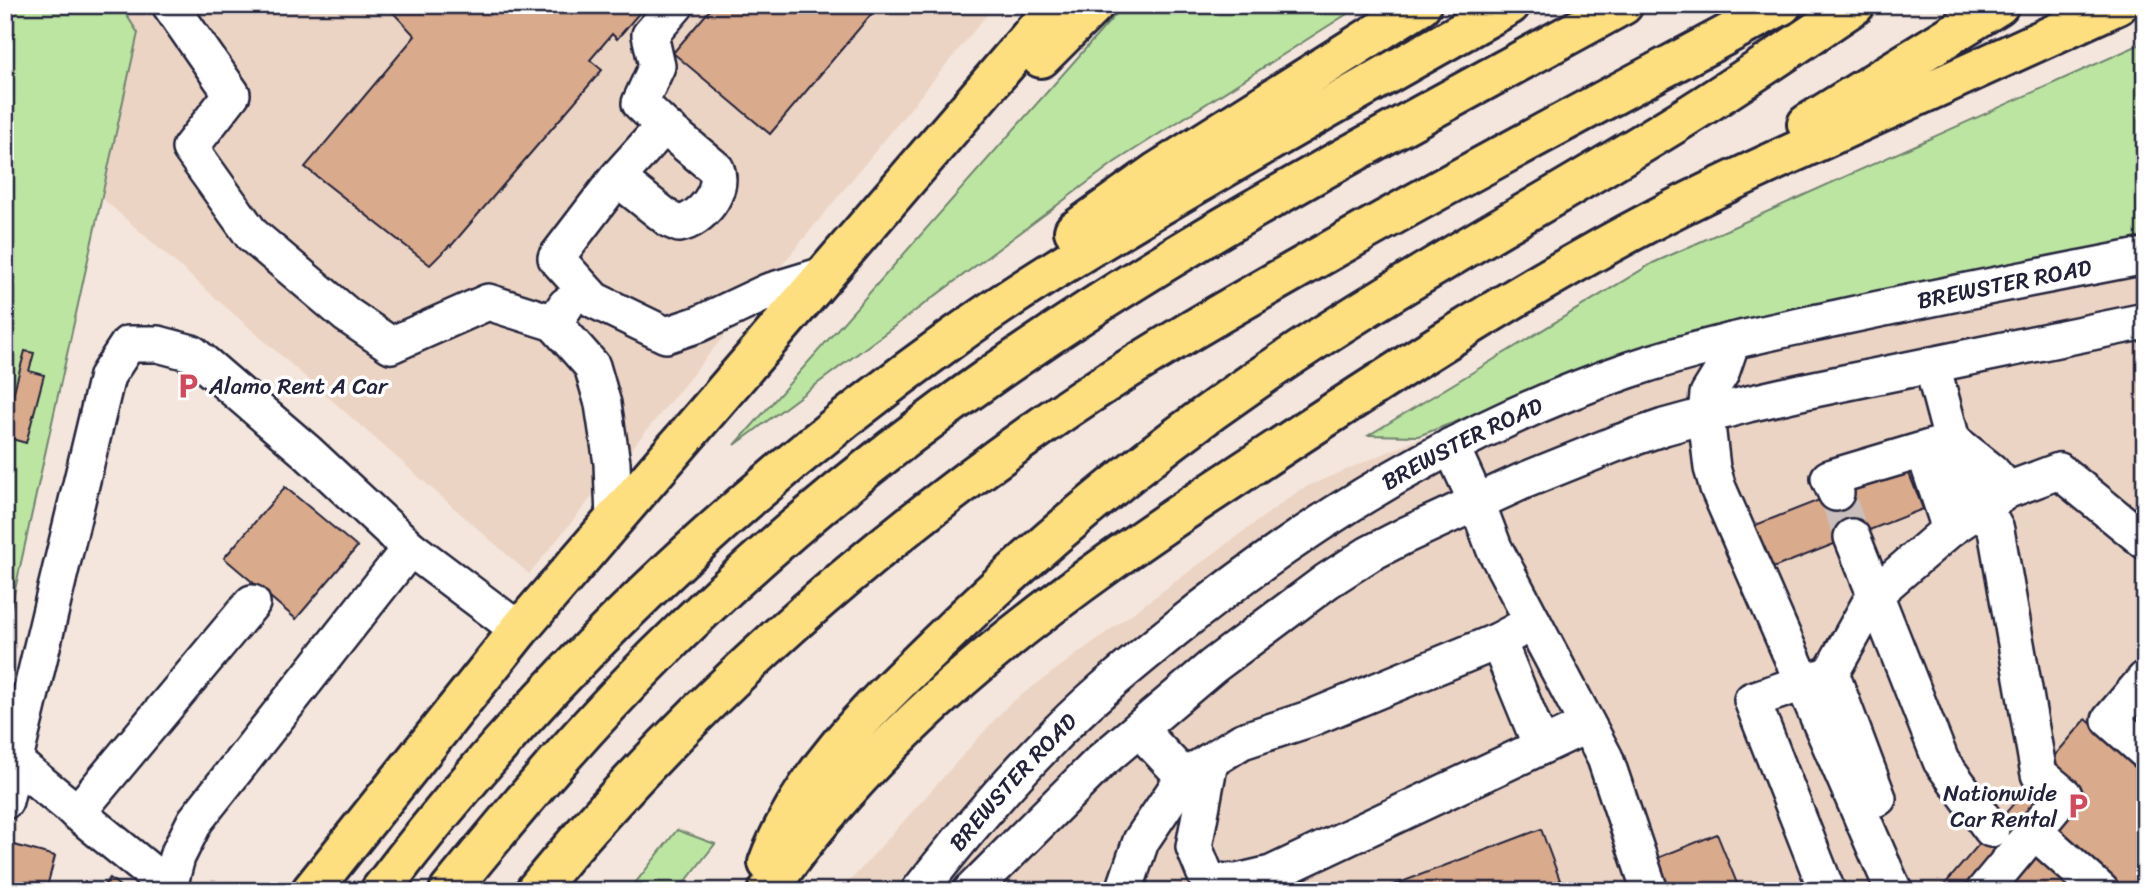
<svg xmlns="http://www.w3.org/2000/svg" width="2150" height="896" font-family="Sriracha,sans-serif">
<style>
.built{fill:#ecd4c4}
.green{fill:#bce5a2;stroke:#6f846e;stroke-width:2}
.building{fill:#daaa8c;stroke:#22223b;stroke-width:2}
.lines{fill:none;stroke-linecap:round;stroke-linejoin:round}
.minor-tunnel{stroke:#cabfbc;stroke-width:35;stroke-dasharray:35 18;stroke-linecap:butt}
.minor-casing{stroke:#22223b;stroke-width:40}
.highway-casing{stroke:#22223b;stroke-width:44}
.minor{stroke:#fff;stroke-width:35}
.highway{stroke:#fddf80;stroke-width:38}
.labels{text-anchor:middle;dominant-baseline:central;stroke-width:7;stroke-linejoin:round;paint-order:stroke}
.street-label{font-size:23px;fill:#22223b;stroke:#fff}
.poi-label{font-size:23px;fill:#22223b;stroke:#fff;text-anchor:start}
</style>
<rect width="100%" height="100%" fill="#f4e6dc"/>
<filter id="ink" filterUnits="userSpaceOnUse"><feTurbulence type="fractalNoise" baseFrequency=".0143" numOctaves="2"/><feDisplacementMap in="SourceGraphic" scale="14" xChannelSelector="R" yChannelSelector="G"/><feConvolveMatrix kernelMatrix="1 2 1 2 8 2 1 2 1" color-interpolation-filters="sRGB"/></filter>
<g filter="url(#ink)">
<g class="built">
<polygon points="120,5 995,5 529,574 102,198 138,33"/>
<polygon points="2145,226 2145,891 841,891 1008,705 1301,489 1699,319"/>
</g>
<g class="green">
<polygon points="5,5 120,5 138,33 5,635"/>
<polygon points="1124,5 1361,5 1115,162 735,445"/>
<polygon points="2145,42 2145,238 1696,331 1418,436 1369,435 1653,263"/>
<polygon points="677,830 715,844 678,891 629,891"/>
</g>
<g class="building">
<polygon points="386,5 646,5 617,39 612,34 590,60 602,70 451,246 450,245 430,265 305,167 415,36"/>
<polygon points="714,5 879,5 770,134 673,53"/>
<polygon points="25,351 34,353 29,371 44,375 26,443 5,437 5,424"/>
<polygon points="1906,466 1923,509 1760,573 1743,530"/>
<polygon points="285,487 357,547 296,619 224,558"/>
<polygon points="2086,719 2145,772 2145,891 1939,891"/>
<polygon points="1541,829 1564,891 1393,891 1391,886"/>
<polygon points="1717,834 1740,891 1662,891 1650,861"/>
<polygon points="14,845 55,856 46,891 5,891 5,879"/>
<polygon points="110,878 126,891 99,891"/>
</g>
<g class="lines">
<polyline class="minor-tunnel" points="1836,493 1852,537"/>
<g class="minor-casing">
<g id="minor">
<polyline points="170,5 232,94 190,148 252,235 347,315 391,345 488,302 554,323"/>
<polyline points="664,126 640,103 657,66 650,35 676,5"/>
<path d="M617,178L670,220L679,224C701,220 725,191 716,169L664,126L617,178L556,258L594,300L666,335L699,324L767,292L827,274"/>
<polyline points="566,305 554,323 592,366 603,404 612,463 614,520"/>
<polyline points="1732,341 1721,373 1708,394 1706,416 1712,468 1718,488 1894,891"/>
<polyline points="1932,365 1964,485 1984,508 1996,530 2039,774 2064,795 1984,891"/>
<polyline points="1451,446 1477,503 1494,548 1605,758 1650,891"/>
<polyline points="1924,451 1950,529"/>
<polyline points="1836,493 1829,478 1953,441 1991,471 2008,490"/>
<polyline points="1852,537 1875,594 1831,673 1878,798"/>
<polyline points="1498,641 1541,746"/>
<polyline points="1827,675 1752,700 1827,891"/>
<polyline points="2145,679 2110,720 2145,751"/>
<polyline points="1139,729 1184,777"/>
<polyline points="1210,761 1194,847 1208,881 1237,882 1271,874 1587,725"/>
<polyline points="15,762 170,888"/>
<polyline points="5,801 107,376 128,344 158,344 192,353 307,452 410,548 519,630"/>
<polyline points="77,813 252,603"/>
<polyline points="1991,829 1941,761 1875,594 1950,529 2008,490 2059,471 2145,541"/>
<polyline points="2034,831 2101,891"/>
<polyline points="168,891 177,857 195,821 410,548"/>
<path id="s1" d="M919,891C959,840 1000,791 1045,745C1084,703 1129,667 1173,631C1310,520 1462,427 1629,370C1697,347 1767,333 1837,318C1939,296 2042,276 2145,256"/>
<polyline points="971,891 1101,761 1213,666 1327,581 1369,554 1406,535 1523,481 1615,444 1664,427 1748,404 1805,391 2145,321"/>
<polyline points="1124,891 1141,841 1184,777 1242,741 1309,719 1498,641 1533,622"/>
</g>
</g>
<g class="highway-casing">
<g id="highway">
<polyline points="1041,58 1094,5"/>
<polyline points="1807,124 1999,5"/>
<polyline points="1074,231 1158,171 1421,5"/>
<path d="M768,863C801,774 872,707 939,642C1036,547 1141,459 1253,382C1390,287 1537,209 1679,121C1739,84 1797,44 1855,5"/>
<polyline points="311,891 519,630 1057,5"/>
<path d="M380,891C542,678 736,493 954,337C1019,290 1087,249 1156,208C1273,138 1391,72 1510,5"/>
<path d="M449,891C515,810 582,730 656,656C761,551 877,455 999,370C1196,232 1412,121 1623,5"/>
<path d="M535,891C679,716 850,562 1035,431C1128,365 1227,309 1326,253C1476,167 1630,87 1782,5"/>
<path d="M768,891C890,713 1066,588 1244,471C1379,382 1514,293 1657,218C1719,185 1785,157 1849,127C1939,87 2028,46 2118,5"/>
</g>
</g>
<use href="#minor" class="minor"/>
<use href="#highway" class="highway"/>
</g>
</g>
<defs>
<g id="parking-bare" transform="scale(2.1)"><path d="M-3.5-5.5H1a3.5 3.5 0 0 1 0 7H-1V5.5H-3.5ZM-1-3.4V-.6H.8a1.4 1.4 0 0 0 0-2.8Z" fill="#d1495b" stroke="#fff" stroke-width="2.5" paint-order="stroke"/></g>
</defs>
<g fill-rule="evenodd">
<use href="#parking-bare" x="188" y="386"/>
<use href="#parking-bare" x="2078" y="806"/>
</g>
<g class="labels">
<g class="street-label">
<text stroke="none"><textPath href="#s1" startOffset="1278">BREWSTER ROAD</textPath></text>
<text stroke="none"><textPath href="#s1" startOffset="710">BREWSTER ROAD</textPath></text>
<text stroke="none"><textPath href="#s1" startOffset="144">BREWSTER ROAD</textPath></text>
</g>
<g class="poi-label">
<text x="209" y="386">Alamo Rent A Car</text>
<text x="2057" y="793" text-anchor="end">Nationwide<tspan x="2057" dy="26">Car Rental</tspan></text>
</g>
</g>
<rect width="2150" height="896" fill="none" stroke="#fff" stroke-width="28"/>
<rect x="14" y="14" width="2122" height="868" fill="none" stroke="#22223b" stroke-width="2.5" filter="url(#ink)"/>
</svg>
